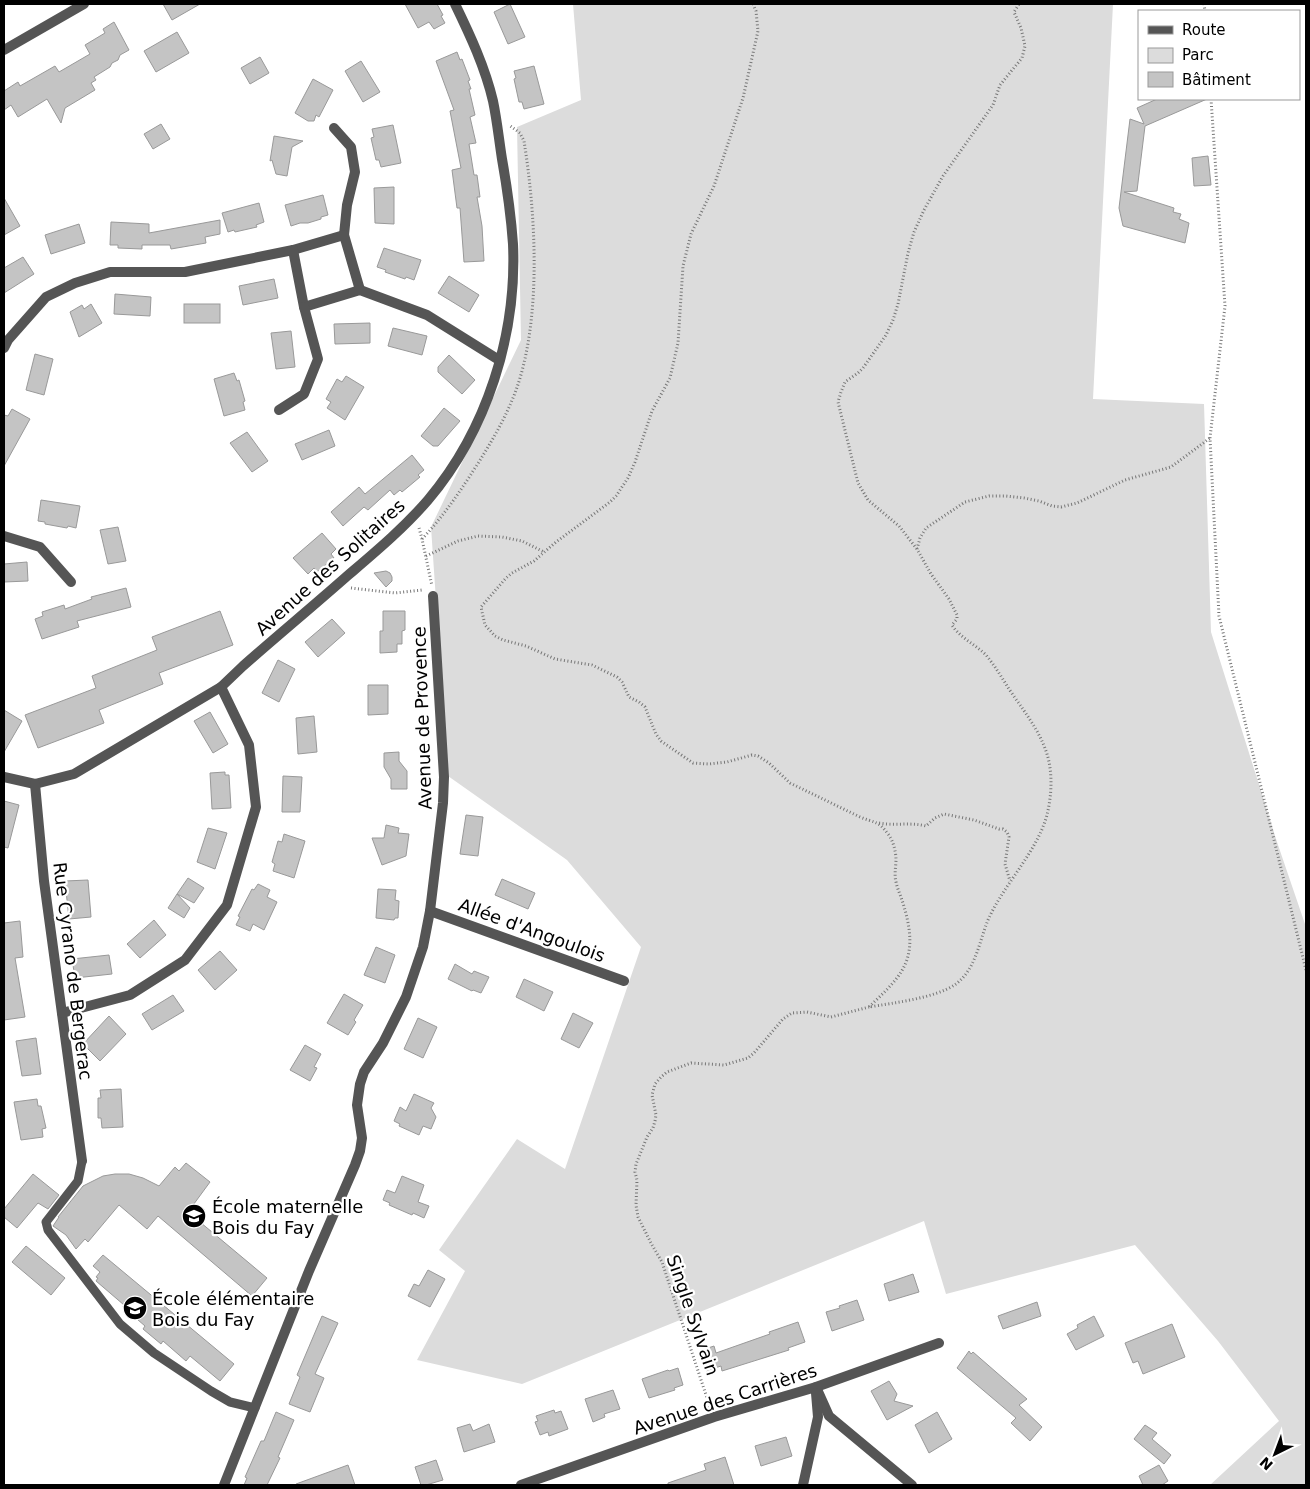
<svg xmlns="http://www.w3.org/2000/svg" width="1310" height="1489" font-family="'DejaVu Sans',sans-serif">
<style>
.green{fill:#dcdcdc}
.building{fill:#c4c4c4;stroke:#999}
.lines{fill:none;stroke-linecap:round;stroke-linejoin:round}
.path{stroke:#777;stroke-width:3;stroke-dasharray:1 2.5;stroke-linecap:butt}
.lane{stroke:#555;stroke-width:9}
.street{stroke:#555;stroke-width:10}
.labels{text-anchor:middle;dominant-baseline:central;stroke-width:4.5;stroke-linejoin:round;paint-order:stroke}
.street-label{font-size:18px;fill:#000;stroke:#fff}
.poi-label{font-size:18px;fill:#000;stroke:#fff;text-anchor:start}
</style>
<rect width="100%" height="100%" fill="#fff"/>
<polygon class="green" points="573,4 1113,4 1093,399 1204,404 1211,632 1277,842 1306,927 1306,1485 1210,1485 1279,1421 1218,1341 1135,1245 946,1294 924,1221 522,1384 417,1360 465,1271 439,1250 517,1139 565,1169 641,947 567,860 448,776 431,527 521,340 517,127 581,100"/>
<g class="building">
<polygon points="163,4 200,4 172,20"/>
<polygon points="405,4 437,4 443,15 441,16 445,23 434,29 429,22 418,28"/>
<polygon points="510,4 525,37 508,44 494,12"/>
<polygon points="114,22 129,50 120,55 118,60 112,63 110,67 94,77 96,80 91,83 95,90 65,108 61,123 47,99 18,117 11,105 4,110 4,91 18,82 20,86 55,66 59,72 90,54 85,45 105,33 103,29"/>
<polygon points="177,32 189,53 156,72 144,51"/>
<polygon points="457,52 460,60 462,59 470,80 468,81 471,89 469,89 475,115 470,117 476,143 469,144 474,175 477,175 480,197 477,197 482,226 484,261 464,262 460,208 457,208 452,170 461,168 450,111 454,110 436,61"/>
<polygon points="260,57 269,73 250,84 241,68"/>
<polygon points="361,61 380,92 363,102 345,71"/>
<polygon points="534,66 544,104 524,109 522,102 519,102 514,79 516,78 514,71"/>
<polygon points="313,79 333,90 319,117 316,115 314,121 308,121 295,113"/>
<polygon points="1157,99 1207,99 1145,126 1137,191 1124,192 1174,208 1173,212 1181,214 1179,219 1189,223 1185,243 1123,226 1119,208 1130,119 1144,124 1137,108"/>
<polygon points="161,124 170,139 153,149 144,134"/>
<polygon points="393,125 401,163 381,167 379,160 376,160 371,138 374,137 372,129"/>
<polygon points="274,136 303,141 292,147 287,176 276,174 272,160 270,161"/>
<polygon points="1208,156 1211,185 1194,186 1192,158"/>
<polygon points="394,187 394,224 375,223 374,188"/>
<polygon points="323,195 328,215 321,217 321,219 308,223 300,223 291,226 285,205"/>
<polygon points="4,198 20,226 4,235"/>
<polygon points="259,203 264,222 256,225 257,227 235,232 234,230 228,232 222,213"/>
<polygon points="220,220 220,234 205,237 206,243 171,249 170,245 142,245 142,249 118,248 118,245 110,245 111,222 149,224 149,233"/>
<polygon points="79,224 85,243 51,254 45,235"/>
<polygon points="384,248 421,260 414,280 406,277 405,279 385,272 386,270 377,267"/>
<polygon points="23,257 34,274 4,293 4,268"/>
<polygon points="449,276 479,295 469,312 438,293"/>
<polygon points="274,279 278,298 243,305 239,286"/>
<polygon points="115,294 151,297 150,316 114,314"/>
<polygon points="91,304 102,323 79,337 70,312 82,305 84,309"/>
<rect x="184" y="304" width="36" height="19"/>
<polygon points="370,323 370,343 335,344 334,324"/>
<polygon points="393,328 427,336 422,355 388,346"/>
<polygon points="291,331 295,367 276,369 271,333"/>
<polygon points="35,354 53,359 44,395 26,390"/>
<polygon points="449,355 475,380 462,394 438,372 438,367"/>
<polygon points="234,373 237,381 239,380 245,401 243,402 245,410 224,416 214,379"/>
<polygon points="346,376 364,387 345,420 327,408 331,402 326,399 337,379 342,382"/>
<polygon points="444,408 460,421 438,446 433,446 421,436"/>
<polygon points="12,409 30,419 4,466 4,415 8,416"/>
<polygon points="329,430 335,446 302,460 295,444"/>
<polygon points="247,432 268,461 252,472 230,443"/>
<polygon points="412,455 424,470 418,475 420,477 402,492 400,490 394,495 390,490 368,510 364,507 343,526 331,512 359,487 365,494"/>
<polygon points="41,500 80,506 76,528 68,526 67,528 45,524 45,522 38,521"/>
<polygon points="118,527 126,561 108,564 100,530"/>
<polygon points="322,533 336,549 331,554 334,558 317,572 314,568 308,574 293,558"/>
<polygon points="27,562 28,581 4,582 4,564"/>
<polygon points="386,571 390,573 392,577 392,581 386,587 374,573"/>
<polygon points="126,588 131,607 77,621 79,627 42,639 35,619 43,616 42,612 64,605 65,609 92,599 91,597"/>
<polygon points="220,611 233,645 159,673 163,684 99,710 104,723 38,748 25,715 96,688 92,676 157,650 152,637"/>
<polygon points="383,611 405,611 405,630 402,631 402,644 397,644 397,652 380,653 380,631 383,631"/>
<polygon points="332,619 345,633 318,657 305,642"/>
<polygon points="278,660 295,669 279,702 262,693"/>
<polygon points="368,685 388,685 388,714 368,715"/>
<polygon points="4,710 22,721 4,752"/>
<polygon points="210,712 228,744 213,753 194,721"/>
<polygon points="314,716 317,752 298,754 296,718"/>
<polygon points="399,752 399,761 407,771 407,789 391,789 391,779 384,767 384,753"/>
<polygon points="225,772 225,775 229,775 231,808 212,809 210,773"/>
<polygon points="283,776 302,777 300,812 282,812"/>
<polygon points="4,801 19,805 8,848 4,847"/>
<polygon points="466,815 483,817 478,856 460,854"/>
<polygon points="386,825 399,828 398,833 409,834 406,856 382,865 372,838 384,838"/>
<polygon points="208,828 227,833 215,869 197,862"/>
<polygon points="284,834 305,841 294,878 273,871 275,864 272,862 278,841 282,842"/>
<polygon points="188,878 204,888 194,903 177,894"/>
<polygon points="502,879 535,893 528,909 495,895"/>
<polygon points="88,880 91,917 69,919 65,881"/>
<polygon points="258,884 270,890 267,897 277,902 264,930 253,924 250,931 236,925 240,917 238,916 252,889 254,890"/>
<polygon points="378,889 396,890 395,900 399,901 398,918 395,918 394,920 376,918"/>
<polygon points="177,894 190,908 184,918 168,908"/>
<polygon points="154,920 166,935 140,958 127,944"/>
<polygon points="20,921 23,957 15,958 25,1017 4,1020 4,923"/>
<polygon points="376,947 395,955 385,983 364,975"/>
<polygon points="220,951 237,970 215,990 198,970"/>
<polygon points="109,955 112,974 75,978 72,959"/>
<polygon points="455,964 472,974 474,971 489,977 481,993 473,990 472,991 448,979"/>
<polygon points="524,979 553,992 544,1011 516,997"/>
<polygon points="344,994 363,1005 354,1020 356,1022 348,1035 327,1023"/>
<polygon points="173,995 184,1011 152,1030 142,1014"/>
<polygon points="573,1013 593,1023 579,1048 561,1039"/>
<polygon points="109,1016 126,1034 100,1061 83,1044"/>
<polygon points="418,1018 437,1027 423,1058 404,1049"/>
<polygon points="36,1038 41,1074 22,1076 16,1041"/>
<polygon points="305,1045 321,1054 314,1067 317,1068 310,1081 290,1070"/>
<polygon points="121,1089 123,1127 102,1128 101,1118 98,1118 98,1098 101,1098 100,1090"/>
<polygon points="414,1094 434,1103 431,1108 436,1117 431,1129 423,1126 419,1135 399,1126 400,1124 394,1121 400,1107 406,1111"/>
<polygon points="37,1099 38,1106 41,1106 46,1128 42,1129 43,1137 21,1140 14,1102"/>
<polygon points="186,1163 210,1182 188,1212 267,1278 252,1296 158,1216 147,1229 119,1205 88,1242 85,1239 76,1249 66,1235 53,1226 59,1217 58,1217 83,1186 103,1176 115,1174 129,1174 143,1178 159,1186 175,1167 179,1171"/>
<polygon points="33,1174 59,1195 48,1209 38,1203 17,1228 4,1217 4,1209"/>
<polygon points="402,1176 424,1185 418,1202 429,1206 424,1218 413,1213 412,1215 389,1205 390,1203 383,1200 387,1190 395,1193"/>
<polygon points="26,1246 65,1278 51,1295 12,1262"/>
<polygon points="103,1255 234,1364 220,1381 190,1356 186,1361 163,1341 161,1344 143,1329 145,1326 123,1307 124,1305 96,1281 98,1278 96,1277 100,1272 93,1266"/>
<polygon points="428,1270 445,1279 430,1307 408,1296 414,1284 419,1286"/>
<polygon points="913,1274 919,1292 889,1301 884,1284"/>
<polygon points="857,1300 864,1320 832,1331 826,1312 840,1308 839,1306"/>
<polygon points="1037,1302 1041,1316 1003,1329 998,1316"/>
<polygon points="322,1316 338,1323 315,1374 324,1378 310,1412 289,1404 300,1377 297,1375"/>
<polygon points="1094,1316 1104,1336 1076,1350 1067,1334 1078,1328 1077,1325"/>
<polygon points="798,1322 805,1342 788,1348 789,1350 722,1371 721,1366 706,1371 699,1351 714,1346 716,1353 770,1334 769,1332"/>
<polygon points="1172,1324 1185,1357 1143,1374 1138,1361 1133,1363 1125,1343"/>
<polygon points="969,1351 971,1354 973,1352 1027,1399 1019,1405 1042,1427 1030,1441 1011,1423 1016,1418 957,1368"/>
<polygon points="678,1368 683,1385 674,1388 675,1390 649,1398 642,1379 668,1370 669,1371"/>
<polygon points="889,1381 897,1394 894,1401 913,1406 887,1420 871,1391"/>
<polygon points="613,1390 620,1409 604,1414 605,1417 593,1422 585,1399"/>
<polygon points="554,1410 555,1413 561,1411 568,1429 549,1436 548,1432 540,1435 535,1422 538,1421 536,1416"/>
<polygon points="276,1412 294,1420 278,1457 280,1458 267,1485 244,1485 247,1478 245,1477 261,1441 264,1441"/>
<polygon points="937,1412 952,1439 929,1453 915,1425"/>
<polygon points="470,1424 473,1431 489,1424 495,1442 464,1452 457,1428"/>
<polygon points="1145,1425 1157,1433 1152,1439 1171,1455 1164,1464 1134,1439"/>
<polygon points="786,1437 792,1456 761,1466 755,1446"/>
<polygon points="725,1457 734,1485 668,1485 668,1483 706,1470 704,1464"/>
<polygon points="436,1460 443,1480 426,1485 421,1485 415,1467"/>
<polygon points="348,1465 355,1485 297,1485 296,1484"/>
<polygon points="1159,1465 1168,1481 1162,1485 1143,1485 1139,1476"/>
</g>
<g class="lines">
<g class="path">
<path d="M753,4L756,11L758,31L743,98L714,186L691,234L683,266L678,343L670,378L652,411L635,462L628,478L616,496L610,502L556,542L534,561L512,573L506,578L481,607L485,625L495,636L503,640L526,646L555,659L592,665L617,677L622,682L629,697L639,702L645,707L656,734L661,741L693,763L709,764L727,762L752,755L758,756L769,763L790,783L860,817C874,823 878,820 888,834C893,840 896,852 896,859C896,867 894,874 896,882C897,887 899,892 901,897C907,915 913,937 908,956C903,977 883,993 869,1007C893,1003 936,998 956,984C976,969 979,942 988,920C1004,884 1037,852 1047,815C1052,794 1053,771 1046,751C1038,728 1023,710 1009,689C1002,678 995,666 986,655C975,644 960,638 952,625L957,619V615L949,599L931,574L917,549L899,526L868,500L858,483L838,402L841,392L845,382L858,373L863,368L886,335L893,320L898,304L908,253L914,232L924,210L943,176L993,105L1000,85L1022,58L1025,46L1021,28L1014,12L1019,4"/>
<polyline points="1204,4 1205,11"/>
<polyline points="1211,99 1225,306 1210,438 1219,616 1306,970"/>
<polyline points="419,528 422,539 432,586"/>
<path d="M422,539C440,520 454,500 468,479C486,451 503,424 515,393C542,321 536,216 524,141L520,133L509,125"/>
<polyline points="917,549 920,538 926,528 965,502 989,496 1006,496 1024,498 1039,501 1052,506 1061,507 1077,503 1125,480 1171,467 1210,438"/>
<polyline points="426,556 458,541 478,536 502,537 522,541 544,552"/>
<polyline points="351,588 395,593 422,590"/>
<path d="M879,823C895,826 910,822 926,826L935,818L944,814L974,820L999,829H1003L1007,832L1009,837L1005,864L1010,881"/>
<polyline points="710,1407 662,1262 652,1245 638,1217 636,1205 637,1180 635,1172 636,1164 647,1137 653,1128 655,1121 656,1115 652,1095 655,1084 661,1077 667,1072 691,1063 724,1065 748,1058 754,1053 783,1019 792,1013 807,1012 831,1017 869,1007"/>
</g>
<polyline class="lane" points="82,1161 78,1181 46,1222 48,1230 120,1324 154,1353 211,1391 230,1402 255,1408"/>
<g class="street">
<polyline points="4,50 84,4"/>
<polyline points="334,128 351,147 355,172 347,205 344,235"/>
<polyline points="293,250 344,235 360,290"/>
<polyline points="4,348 8,340 46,297 75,283 110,272 185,272 293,250 304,307 360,290 427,315 499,360"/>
<polyline points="279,410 304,394 318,359 304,307"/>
<polyline points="4,536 40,547 71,582"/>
<path d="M4,777L35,784L74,774L221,687L243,666C277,636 312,607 346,577C374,553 403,529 428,500C487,430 517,335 513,244C511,216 507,187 502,159C499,140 497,120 493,101C485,67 470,35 455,4"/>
<polyline points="35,784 44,881 82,1161"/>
<polyline points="430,911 624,981"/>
<polyline points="62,1013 130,995 185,960 227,905 256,807 249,745 221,687"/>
<polyline points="816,1387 829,1416 912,1485"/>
<polyline points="224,1485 309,1271 355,1165 360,1151 362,1138 357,1105 360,1084 364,1072 383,1043 406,997 423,947 430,911 443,803 444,777 433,596"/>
<polyline points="521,1485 714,1417 816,1387 939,1343"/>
<polyline points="803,1485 818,1417 816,1393"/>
</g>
</g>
<defs>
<g id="school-disc" transform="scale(1.25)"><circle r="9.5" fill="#000" stroke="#fff"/><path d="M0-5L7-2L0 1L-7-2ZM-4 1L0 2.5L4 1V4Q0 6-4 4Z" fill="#fff"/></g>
</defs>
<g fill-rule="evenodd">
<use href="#school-disc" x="194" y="1216"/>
<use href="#school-disc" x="135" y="1308"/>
</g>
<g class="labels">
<g class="street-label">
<text transform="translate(330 567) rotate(-42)">Avenue des Solitaires</text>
<text transform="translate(422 718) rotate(-92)">Avenue de Provence</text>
<text transform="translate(532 930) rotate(20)">Allée d'Angoulois</text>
<text transform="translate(73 971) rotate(83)">Rue Cyrano de Bergerac</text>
<text transform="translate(693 1315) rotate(71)">Single Sylvain</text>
<text transform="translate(725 1399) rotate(-18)">Avenue des Carrières</text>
</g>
<g class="poi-label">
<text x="212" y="1206">École maternelle<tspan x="212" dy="21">Bois du Fay</tspan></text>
<text x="152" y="1298">École élémentaire<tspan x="152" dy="21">Bois du Fay</tspan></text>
</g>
</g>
<rect width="1310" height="1489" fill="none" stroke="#000000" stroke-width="10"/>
<rect x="1138" y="10" width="162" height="90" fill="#ffffff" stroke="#999999"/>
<rect x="1148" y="26" width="25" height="8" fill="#555555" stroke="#999999"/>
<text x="1182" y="35" font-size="15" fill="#000000">Route</text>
<rect x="1148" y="48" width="25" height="15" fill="#dcdcdc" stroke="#999999"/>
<text x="1182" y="60" font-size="15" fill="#000000">Parc</text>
<rect x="1148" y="72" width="25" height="15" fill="#c4c4c4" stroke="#999999"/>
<text x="1182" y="85" font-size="15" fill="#000000">Bâtiment</text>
<g transform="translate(1275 1454) rotate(222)" stroke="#ffffff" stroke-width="4" paint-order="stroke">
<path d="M0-4L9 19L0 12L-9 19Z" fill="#000000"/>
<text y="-8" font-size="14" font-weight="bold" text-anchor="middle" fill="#000000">N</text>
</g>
</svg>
